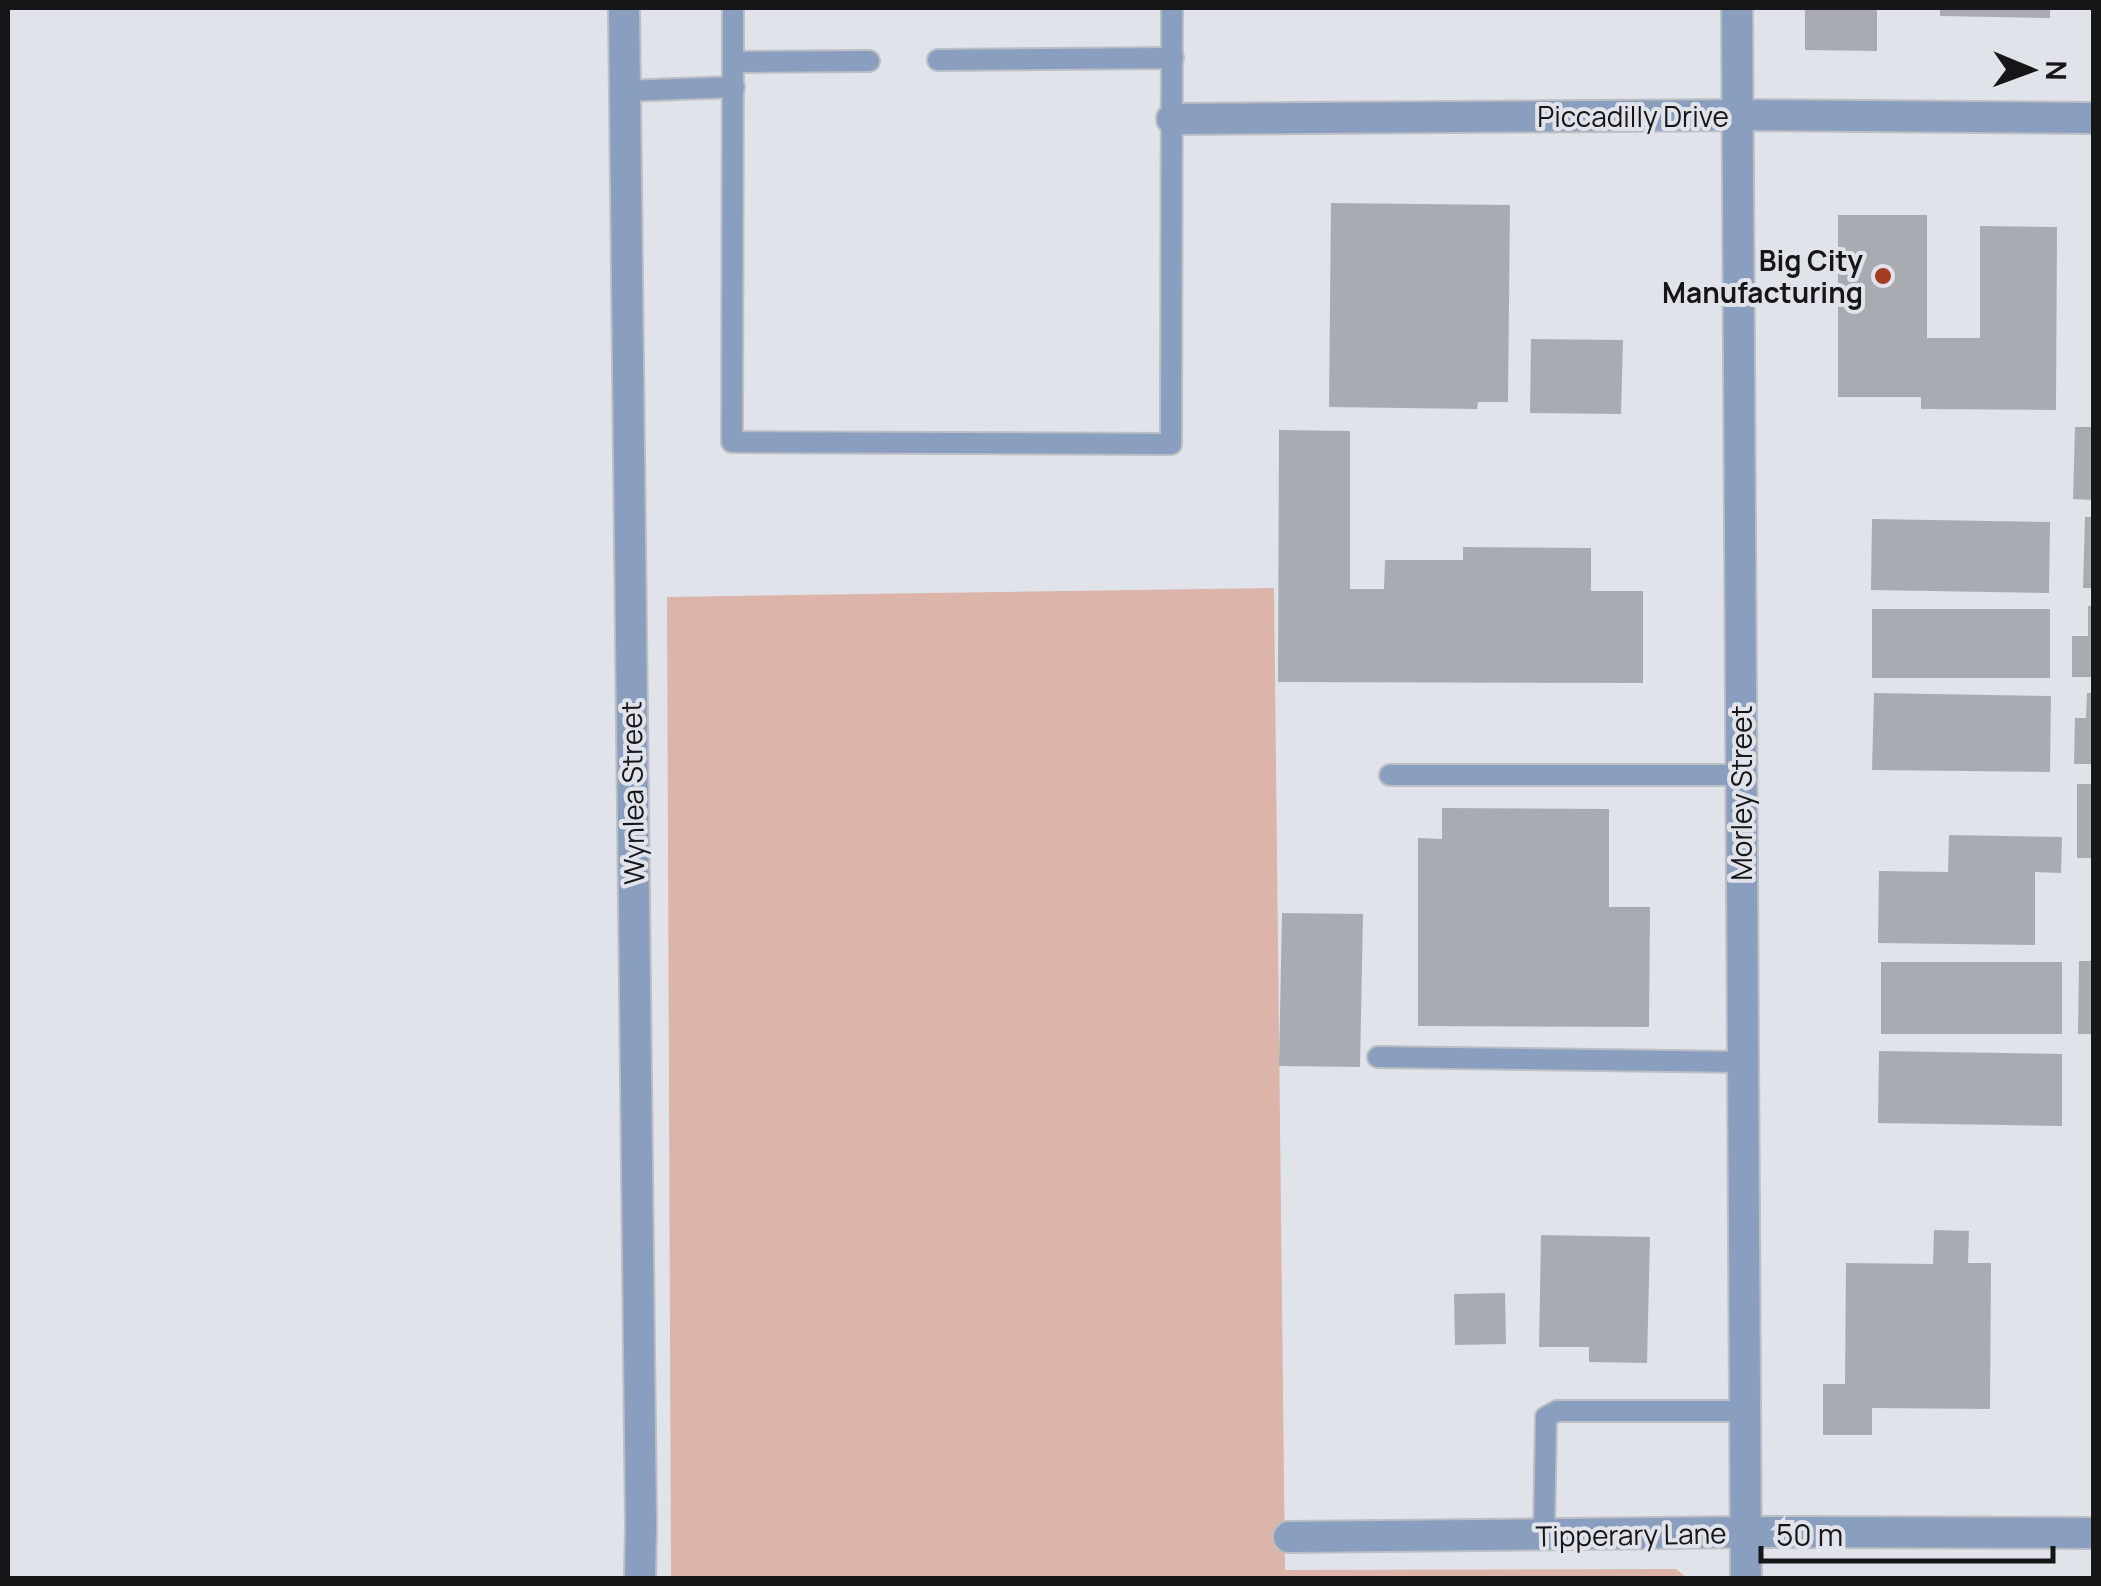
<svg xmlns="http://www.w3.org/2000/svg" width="2101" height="1586" font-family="Manrope,sans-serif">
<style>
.green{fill:#dcb4a9}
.building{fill:#a8acb2}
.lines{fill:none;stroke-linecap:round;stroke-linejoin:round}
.service-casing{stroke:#bbbec3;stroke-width:24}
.minor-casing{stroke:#bbbec3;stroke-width:34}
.service{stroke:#8a9ebf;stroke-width:20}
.minor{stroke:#8a9ebf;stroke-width:30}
.poi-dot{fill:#a43c21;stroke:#e0e3e9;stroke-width:4}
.labels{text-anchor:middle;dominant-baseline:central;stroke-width:8;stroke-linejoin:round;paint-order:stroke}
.street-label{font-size:28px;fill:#141618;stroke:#e0e3e9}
.poi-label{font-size:28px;font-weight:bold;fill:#141618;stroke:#e0e3e9;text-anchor:end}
</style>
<rect width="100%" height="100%" fill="#e0e3e9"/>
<polygon class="green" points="1274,588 1285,1570 1676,1569 1687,1578 671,1578 667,597"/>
<g class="building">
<polygon points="1805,8 1877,8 1877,51 1805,50"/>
<polygon points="1940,8 2050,8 2050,18 1940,16"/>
<polygon points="1331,203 1510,205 1508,402 1478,402 1477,409 1329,407"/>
<polygon points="1838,215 1927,215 1927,338 1980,338 1980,226 2057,227 2056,410 1921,409 1921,397 1838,397"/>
<polygon points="1531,339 1623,340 1621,414 1530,413"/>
<polygon points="2075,427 2094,427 2094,500 2073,499"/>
<polygon points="1279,430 1350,431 1350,589 1384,589 1385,560 1463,560 1463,547 1591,548 1591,591 1643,591 1643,683 1278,682"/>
<polygon points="2085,517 2094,517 2094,588 2083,588"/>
<polygon points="1872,519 2050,522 2049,593 1871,590"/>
<polygon points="2088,606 2094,606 2094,677 2072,677 2072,636 2088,636"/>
<rect x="1872" y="609" width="178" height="69"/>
<polygon points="1874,693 2051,696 2050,772 1872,770"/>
<polygon points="2087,693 2094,693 2094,764 2074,764 2075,718 2086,718"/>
<rect x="2077" y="784" width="17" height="74"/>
<polygon points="1442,808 1609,809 1609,907 1650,907 1649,1027 1418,1026 1418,838 1442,839"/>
<polygon points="1949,835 2062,837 2061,873 2035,872 2035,945 1878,943 1879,871 1948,872"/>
<polygon points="1282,913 1363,914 1360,1067 1279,1066"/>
<polygon points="2079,961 2094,961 2094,1034 2078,1034"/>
<rect x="1881" y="962" width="181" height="72"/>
<polygon points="1879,1051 2062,1054 2062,1126 1878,1123"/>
<polygon points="1934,1230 1969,1231 1968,1263 1991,1263 1990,1409 1872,1408 1872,1435 1823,1435 1823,1384 1845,1384 1846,1263 1933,1264"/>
<polygon points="1541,1235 1650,1237 1647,1363 1589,1362 1589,1347 1539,1347"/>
<polygon points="1505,1293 1506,1344 1455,1345 1454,1294"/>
</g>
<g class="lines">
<g class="service-casing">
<g id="service">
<polyline points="733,8 732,442 1171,444 1172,8"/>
<polyline points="938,60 1173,58"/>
<polyline points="733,62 869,61"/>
<polyline points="623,91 734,87"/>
<polyline points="1390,775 1741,775"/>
<polyline points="1378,1057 1743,1062"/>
<polyline points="1544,1535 1546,1417 1557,1411 1744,1411"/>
</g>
</g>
<g class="minor-casing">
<g id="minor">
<polyline points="624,8 641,1526 640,1578"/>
<polyline points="1737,8 1746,1578"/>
<polyline points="1172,119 1738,115 2094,118"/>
<polyline points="1289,1537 1745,1532 2094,1533"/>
</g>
</g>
<use href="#service" class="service"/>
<use href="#minor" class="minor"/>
</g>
<circle class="poi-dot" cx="1883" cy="276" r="10"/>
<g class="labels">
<g class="street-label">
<text x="1633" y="116">Piccadilly Drive</text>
<text transform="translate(632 793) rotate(-91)">Wynlea Street</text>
<text transform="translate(1741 793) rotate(-90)">Morley Street</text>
<text transform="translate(1631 1534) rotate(-1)">Tipperary Lane</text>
</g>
<g class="poi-label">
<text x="1863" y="260">Big City<tspan x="1863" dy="32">Manufacturing</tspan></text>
</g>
</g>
<rect width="2101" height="1586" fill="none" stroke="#141618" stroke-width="20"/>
<g transform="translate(2031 70) rotate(91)" stroke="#e0e3e9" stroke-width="8" paint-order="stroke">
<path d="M0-8L18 38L0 25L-18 38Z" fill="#141618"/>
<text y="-15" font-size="28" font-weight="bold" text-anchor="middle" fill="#141618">N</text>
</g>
<path d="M1761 1546v15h292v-15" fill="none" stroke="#141618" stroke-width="5"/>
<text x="1776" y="1546" font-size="30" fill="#141618" stroke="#e0e3e9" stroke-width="8" paint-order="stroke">50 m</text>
</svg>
